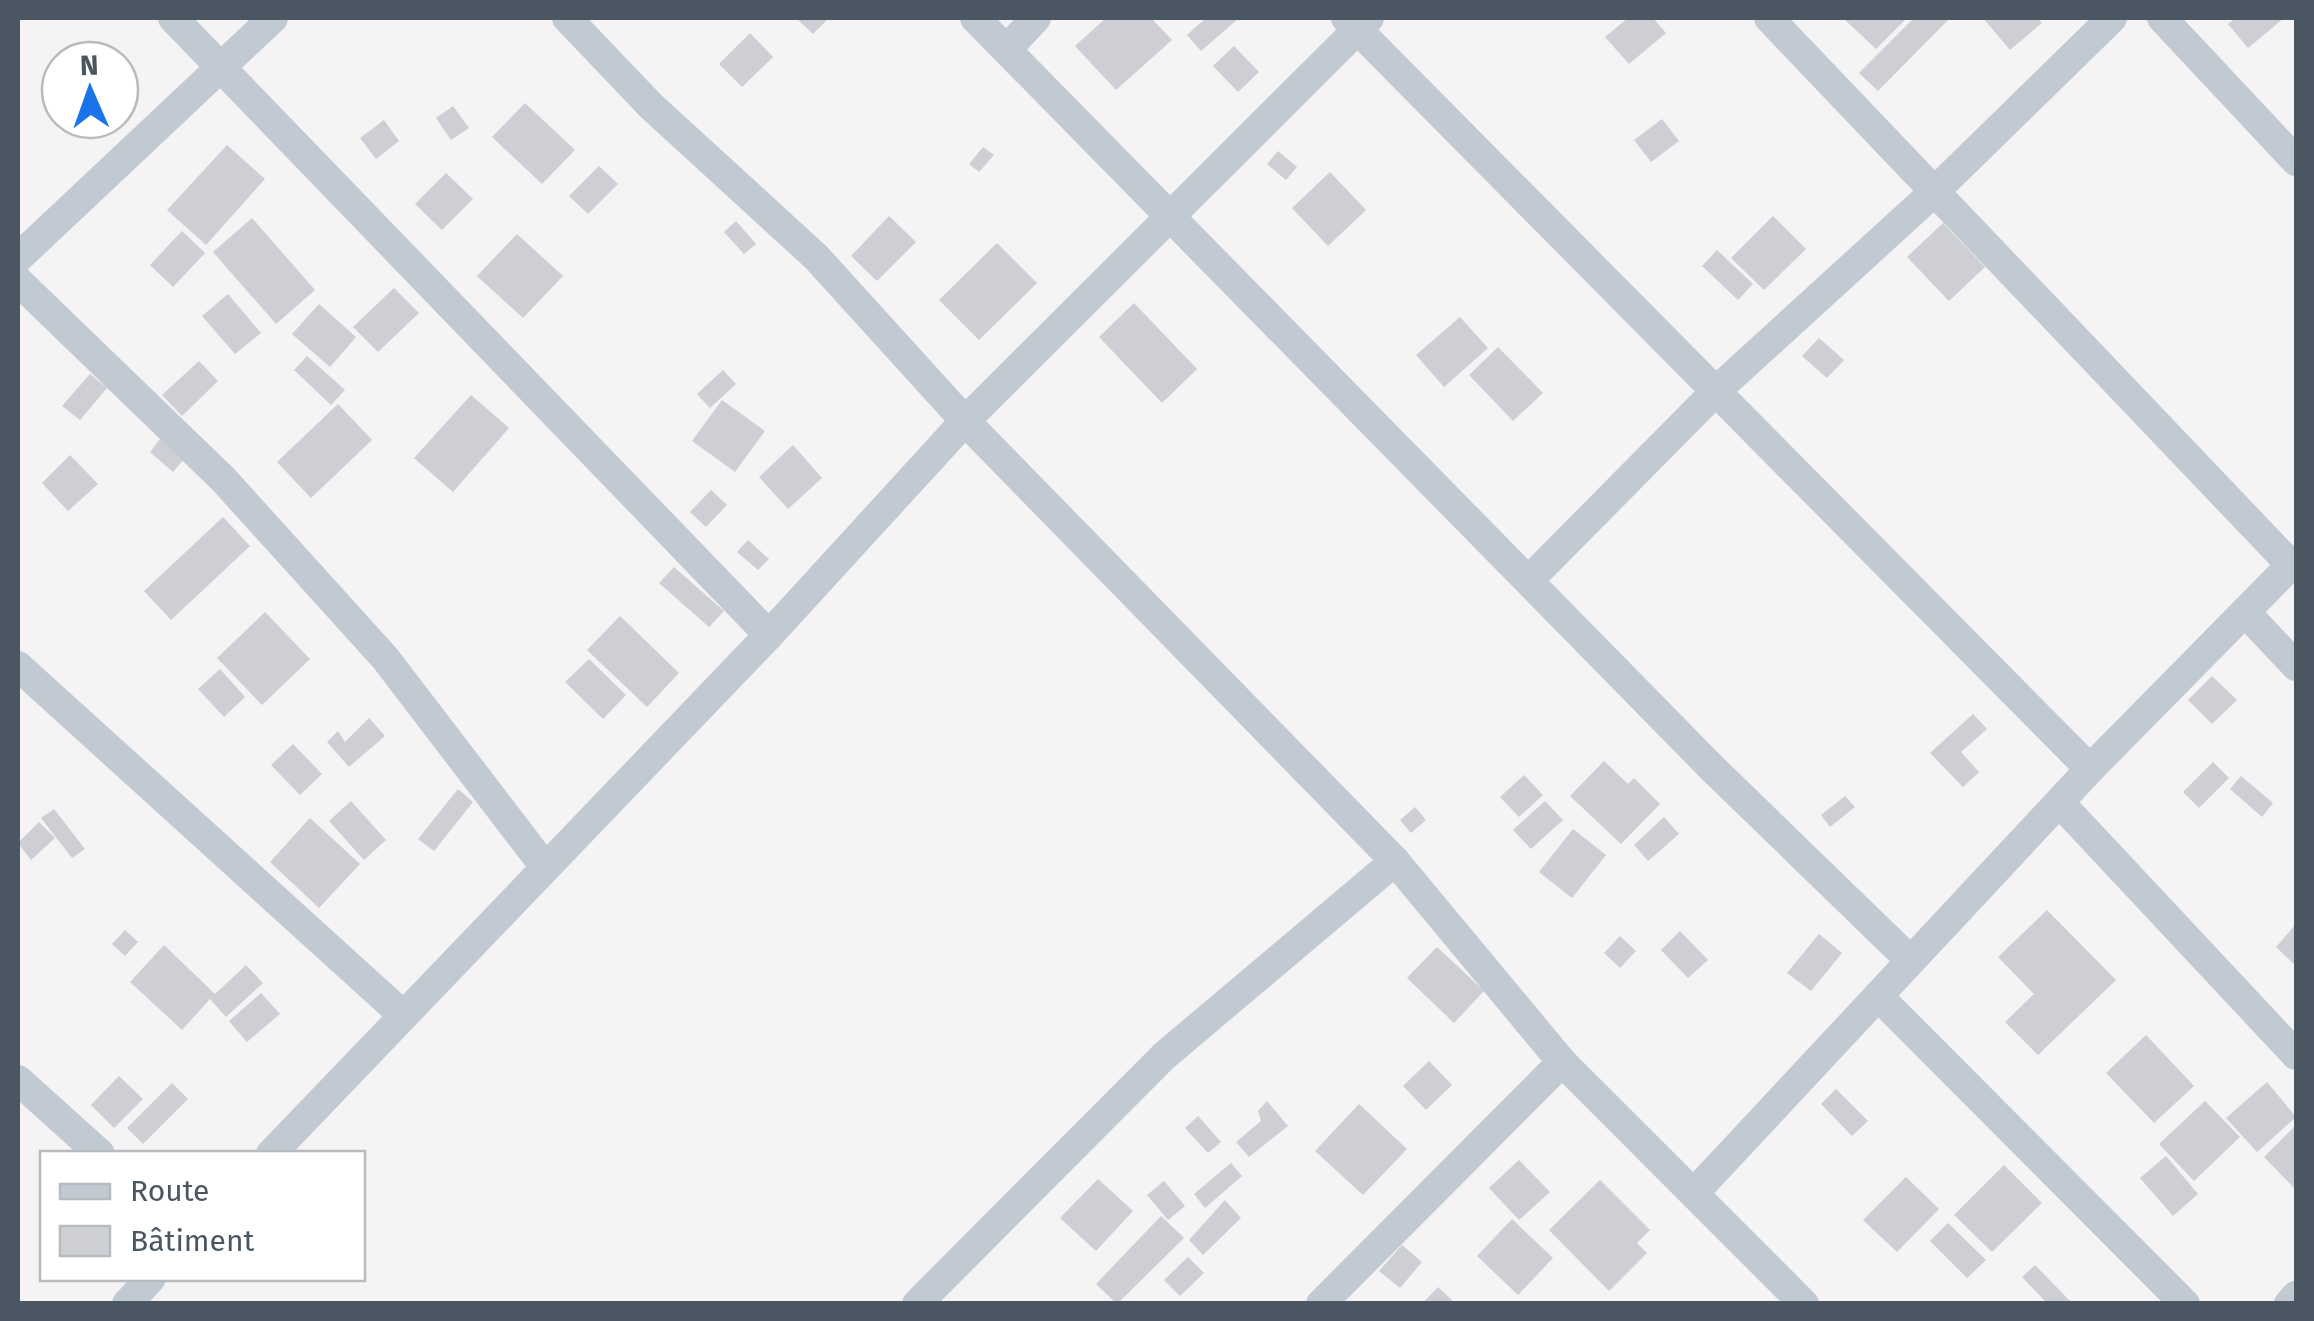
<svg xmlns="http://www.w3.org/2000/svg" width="2314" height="1321" font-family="'Fira Sans',sans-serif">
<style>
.building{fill:#cdcfd5}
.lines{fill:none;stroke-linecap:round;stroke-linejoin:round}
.minor{stroke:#c1cad2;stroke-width:30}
</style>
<rect width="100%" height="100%" fill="#f5f3f3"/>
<g class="building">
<polygon points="796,18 829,18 813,34"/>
<polygon points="1106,18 1151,18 1172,40 1116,90 1075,46"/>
<polygon points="1206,18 1239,18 1201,51 1187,35"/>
<polygon points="1628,18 1653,18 1666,33 1629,64 1605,37"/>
<polygon points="1843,18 1907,18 1876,49"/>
<polygon points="1914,18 1950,18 1878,91 1859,73"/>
<polygon points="1983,18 2037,18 2042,23 2010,50"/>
<polygon points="2236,18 2284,18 2248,48 2228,24"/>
<polygon points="750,33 773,57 742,87 719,64"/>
<polygon points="1234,46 1259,72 1238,92 1213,66"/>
<polygon points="525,103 575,150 542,184 492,137"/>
<polygon points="453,106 469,128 451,140 436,118"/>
<polygon points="1662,119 1679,141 1651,162 1634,140"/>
<polygon points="384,120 399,141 376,159 360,138"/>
<polygon points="227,145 265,179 206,245 167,210"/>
<polygon points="983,147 994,155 979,172 969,164"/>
<polygon points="1278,151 1297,167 1286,180 1267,164"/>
<polygon points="599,166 618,184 588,214 569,196"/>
<polygon points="1330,172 1366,210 1328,246 1292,208"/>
<polygon points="446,173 473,199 442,230 415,204"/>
<polygon points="889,216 916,242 877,281 851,256"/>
<polygon points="1773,216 1806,249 1764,290 1731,258"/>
<polygon points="252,218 315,290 276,324 213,252"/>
<polygon points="736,221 756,244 744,254 724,232"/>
<polygon points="1943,223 1985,267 1949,301 1907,257"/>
<polygon points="182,231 205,253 173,287 150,265"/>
<polygon points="517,234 563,276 523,318 477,276"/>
<polygon points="997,243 1037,283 979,340 939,300"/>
<polygon points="1717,250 1753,284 1738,300 1702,266"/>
<polygon points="394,288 419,313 378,352 353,327"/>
<polygon points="228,294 261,333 235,354 202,316"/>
<polygon points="1134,303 1197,369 1162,403 1099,337"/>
<polygon points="319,304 356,337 330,367 292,334"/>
<polygon points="1460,317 1488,348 1444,387 1416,355"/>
<polygon points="1819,338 1844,360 1827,378 1802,356"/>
<polygon points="1498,347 1543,393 1513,421 1469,375"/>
<polygon points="307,356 345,390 331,405 294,370"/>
<polygon points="199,361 218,381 182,416 162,395"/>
<polygon points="723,370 736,384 710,408 697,394"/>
<polygon points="90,374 107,388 80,420 62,406"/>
<polygon points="471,395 509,428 453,492 414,458"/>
<polygon points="722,400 765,431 735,472 692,441"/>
<polygon points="338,404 372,440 311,498 277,462"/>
<polygon points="160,439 184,459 173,472 150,452"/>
<polygon points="793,445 822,478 788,509 759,477"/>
<polygon points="70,455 98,484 68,511 42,483"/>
<polygon points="711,490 727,505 706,527 690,512"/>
<polygon points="223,517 250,546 171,620 144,591"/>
<polygon points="748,540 769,559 758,570 737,552"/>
<polygon points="674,567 724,611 709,627 659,583"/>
<polygon points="265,612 310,659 262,705 217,658"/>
<polygon points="620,616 679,673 647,707 587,650"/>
<polygon points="589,659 626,695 603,719 565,682"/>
<polygon points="220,669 245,697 224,717 198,689"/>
<polygon points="2212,676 2237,700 2212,724 2188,700"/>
<polygon points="1973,714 1987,729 1961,752 1979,772 1963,787 1930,753"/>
<polygon points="369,718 385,736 349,767 327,742 338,731 345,742"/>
<polygon points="293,744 322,774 300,795 271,765"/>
<polygon points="1604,761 1628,784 1634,778 1660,804 1621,844 1570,796"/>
<polygon points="2213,762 2229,778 2199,808 2183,792"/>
<polygon points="1524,775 1543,795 1519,817 1500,797"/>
<polygon points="2241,776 2273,803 2262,817 2230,789"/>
<polygon points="458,789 473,802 434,851 418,839"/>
<polygon points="1845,796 1855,807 1830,827 1821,815"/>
<polygon points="351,801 386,840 364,860 329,821"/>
<polygon points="1545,801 1563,820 1531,849 1513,830"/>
<polygon points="1415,807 1426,820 1411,833 1400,820"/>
<polygon points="54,809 85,849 72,858 41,818"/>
<polygon points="1664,817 1679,834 1648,861 1634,845"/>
<polygon points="310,818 360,864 319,908 270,862"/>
<polygon points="39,822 55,838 31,860 18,843"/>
<polygon points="1573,829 1606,855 1572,898 1539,872"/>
<polygon points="2047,910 2116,980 2038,1055 2005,1022 2034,994 1998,957"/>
<polygon points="2296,924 2296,966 2276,947"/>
<polygon points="125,930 138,942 125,956 112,944"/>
<polygon points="1680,931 1708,960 1688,978 1661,950"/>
<polygon points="1819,934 1842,953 1811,991 1787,973"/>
<polygon points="1620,936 1636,951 1620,968 1604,953"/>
<polygon points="164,945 215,994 246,965 263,983 226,1017 210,999 182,1030 130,982"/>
<polygon points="1437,947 1484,991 1454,1023 1407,978"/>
<polygon points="261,993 280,1014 247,1042 229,1021"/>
<polygon points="2146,1035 2194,1086 2154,1123 2106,1073"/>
<polygon points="1429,1061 1452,1085 1426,1110 1403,1086"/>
<polygon points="119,1076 143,1099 114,1128 91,1105"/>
<polygon points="2267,1082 2296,1117 2257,1152 2226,1118"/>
<polygon points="172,1083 188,1099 143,1144 127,1128"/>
<polygon points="1836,1089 1868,1121 1852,1136 1821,1104"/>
<polygon points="1267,1101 1288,1126 1249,1157 1236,1142 1261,1121 1258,1111"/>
<polygon points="2205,1101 2240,1137 2194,1181 2159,1144"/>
<polygon points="1359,1104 1407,1149 1363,1195 1315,1151"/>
<polygon points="1198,1116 1221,1142 1208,1153 1185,1128"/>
<polygon points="2296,1125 2296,1190 2264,1157"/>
<polygon points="2166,1156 2198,1194 2173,1216 2140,1178"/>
<polygon points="1519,1160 1550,1192 1519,1220 1489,1188"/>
<polygon points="1231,1163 1242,1176 1205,1208 1194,1194"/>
<polygon points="2004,1165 2042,1203 1992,1252 1954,1215"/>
<polygon points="1906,1177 1939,1209 1897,1252 1863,1220"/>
<polygon points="1098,1179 1133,1211 1096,1251 1060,1218"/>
<polygon points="1600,1180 1650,1230 1637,1243 1647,1253 1609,1291 1549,1230"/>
<polygon points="1164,1181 1185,1206 1168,1220 1147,1195"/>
<polygon points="1225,1200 1241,1218 1203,1255 1189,1240"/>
<polygon points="1161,1216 1184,1238 1117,1304 1096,1284"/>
<polygon points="1512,1219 1553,1258 1518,1295 1477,1256"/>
<polygon points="1948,1223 1986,1260 1967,1278 1930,1241"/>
<polygon points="1402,1245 1422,1262 1400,1288 1379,1271"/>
<polygon points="1188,1257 1204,1273 1180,1296 1164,1280"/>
<polygon points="2035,1265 2073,1304 2048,1304 2022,1277"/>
<polygon points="1438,1287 1456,1304 1422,1304"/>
</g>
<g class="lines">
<g class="minor">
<polyline points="173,18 769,635"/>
<polyline points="567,18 651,106 816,257 965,421 1395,861 1562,1062 1804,1304"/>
<polyline points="975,18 1713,769 1910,960"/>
<polyline points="1346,18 2090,769"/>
<polyline points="1769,18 2291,565"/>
<polyline points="2162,18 2296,161"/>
<polyline points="1007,49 1036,18"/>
<polyline points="18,258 273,18"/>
<polyline points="18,281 223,479 385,658 545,867"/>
<polyline points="1530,579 1717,390 1934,192 2112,18"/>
<polyline points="2245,612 2296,666"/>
<polyline points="18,666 403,1015"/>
<polyline points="2060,803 2296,1055"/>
<polyline points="1878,996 2185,1304"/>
<polyline points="18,1080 100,1154"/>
<polyline points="271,1154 769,635 965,421 1369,18"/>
<polyline points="1694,1193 2090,769 2296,560"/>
<polyline points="127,1304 151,1278"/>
<polyline points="917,1304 1164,1056 1395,861"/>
<polyline points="1321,1304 1562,1062"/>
<polyline points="2289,1304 2296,1296"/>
</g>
</g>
<rect width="2314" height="1321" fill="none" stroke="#4a5661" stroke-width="40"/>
<rect x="40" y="1151" width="325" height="130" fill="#ffffff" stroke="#b7bbc0" stroke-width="2.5"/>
<rect x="60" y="1184" width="50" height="15" fill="#c1cad2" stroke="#b7bbc0" stroke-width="2.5"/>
<text x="130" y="1201" font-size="30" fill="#4a5661">Route</text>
<rect x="60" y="1226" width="50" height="30" fill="#cdcfd5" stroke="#b7bbc0" stroke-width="2.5"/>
<text x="130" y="1251" font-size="30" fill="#4a5661">Bâtiment</text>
<g transform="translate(90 90) rotate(358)"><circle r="48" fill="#ffffff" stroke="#b7bbc0" stroke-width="2.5"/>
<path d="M0-8L18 38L0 25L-18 38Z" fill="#1a73e8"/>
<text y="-15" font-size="28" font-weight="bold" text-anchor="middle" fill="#4a5661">N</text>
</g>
</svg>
